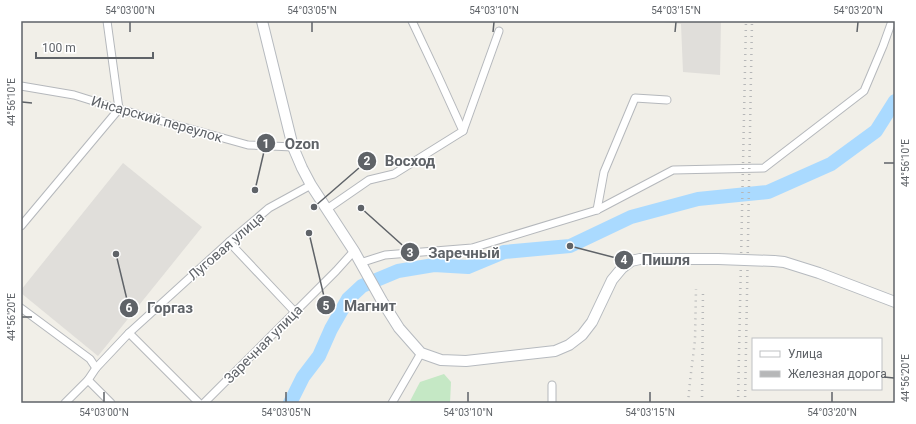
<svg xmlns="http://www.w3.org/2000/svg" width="916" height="424" font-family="Roboto,sans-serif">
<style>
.industrial{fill:#e0deda}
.green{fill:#c5e8c5}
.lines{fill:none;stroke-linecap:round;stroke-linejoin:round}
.river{stroke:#aadaff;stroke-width:14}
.minor-casing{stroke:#b5b8bc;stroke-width:9}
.secondary-casing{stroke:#b6babf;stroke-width:12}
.minor{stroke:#fff;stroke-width:7}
.secondary{stroke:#fff;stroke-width:10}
.rail{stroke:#b6b7b8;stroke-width:2.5;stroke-dasharray:1 5;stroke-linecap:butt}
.secondary-bridge-casing{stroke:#b6babf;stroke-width:12;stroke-linecap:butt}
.secondary-bridge{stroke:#fff;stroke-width:10}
.ticks{fill:none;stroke:#5f6368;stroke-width:1.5}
.labels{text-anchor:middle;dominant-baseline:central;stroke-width:3;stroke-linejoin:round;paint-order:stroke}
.street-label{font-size:14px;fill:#5f6368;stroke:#fff}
.leader{fill:none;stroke:#5f6368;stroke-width:1.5}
.callout-dot{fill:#5f6368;stroke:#fff;stroke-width:1.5}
.mark-label{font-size:12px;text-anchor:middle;font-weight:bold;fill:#fff}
.callout-label{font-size:15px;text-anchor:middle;font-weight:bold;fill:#5f6368;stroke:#fff;stroke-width:3;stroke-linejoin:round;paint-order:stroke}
.neatline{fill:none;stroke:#5f6368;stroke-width:1.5}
.ticks-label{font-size:10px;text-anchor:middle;fill:#5f6368}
</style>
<rect width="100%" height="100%" fill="#f1efe8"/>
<g class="industrial">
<polygon points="655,21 721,21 720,75 683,72 681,24"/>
<polygon points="123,163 202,227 98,356 21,293 21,290"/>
</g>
<polygon class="green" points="444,374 451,382 450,403 409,403 420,382"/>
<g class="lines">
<polyline class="river" points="290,403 303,377 319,356 331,329 348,299 362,286 398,271 434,265 468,267 504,252 570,246 631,217 698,199 768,192 831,164 876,131 895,101"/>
<g class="minor-casing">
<g id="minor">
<polyline points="21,86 74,95 119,109 248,145 293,147"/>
<polyline points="463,131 499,31"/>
<polyline points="327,209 369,180 394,174 463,131 438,76 412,21"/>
<polyline points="597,210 604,172 635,98 667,100"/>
<polyline points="21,226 119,109 107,21"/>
<polyline points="229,242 295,312"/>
<polyline points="360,263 385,255 472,248 597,210 673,170 764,168 864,91 883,46 892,21"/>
<polyline points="21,308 90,359 96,368"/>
<polyline points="129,333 199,403"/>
<polyline points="88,380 111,403"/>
<polyline points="65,403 88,380 96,368 129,333 229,242 269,208 311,185"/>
<polyline points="204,403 336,271 354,251"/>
<polyline points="392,403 421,353"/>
<polyline points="552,403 552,385"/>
</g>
</g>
<g class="secondary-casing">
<g id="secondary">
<polyline points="262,21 293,147 302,168 311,185 354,251 382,301 399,328 421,353 441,360 466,361 555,351 569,345 582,335 592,322 612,280 622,268 631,261 640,259 718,259"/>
<polyline points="774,261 784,262 819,273 895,302"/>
</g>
</g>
<use href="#minor" class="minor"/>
<use href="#secondary" class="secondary"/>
<g class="rail">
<polyline points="688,403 690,381 695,340 696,289"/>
<polyline points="702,403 703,289"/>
<polyline points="738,403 746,21"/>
<polyline points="745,403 752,21"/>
</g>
<g class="secondary-bridge-casing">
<polyline id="secondary-bridge" points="718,259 774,261"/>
</g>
<use href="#secondary-bridge" class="secondary-bridge"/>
</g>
<path class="ticks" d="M130,32V22M312,32V22M493,32L494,22M675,32L676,22M857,32L858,22M22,102L32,103M884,163H894M22,317H32M884,377L894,378M104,402V392M286,402V392M468,402V392M650,402V392M832,402V392"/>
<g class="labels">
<g class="street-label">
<text transform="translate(157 119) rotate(16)">Инсарский переулок</text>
<text transform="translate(226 246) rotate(-41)">Луговая улица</text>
<text transform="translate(263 344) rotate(-45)">Заречная улица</text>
</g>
</g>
<path class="leader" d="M255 190L266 143M314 207L367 161M361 208L410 252M570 246L624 260M309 233L326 305M116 254L129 308"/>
<g class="callout-dot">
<circle cx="255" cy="190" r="4"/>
<circle cx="314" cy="207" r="4"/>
<circle cx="361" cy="208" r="4"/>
<circle cx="570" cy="246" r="4"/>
<circle cx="309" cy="233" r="4"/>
<circle cx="116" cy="254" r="4"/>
<circle cx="266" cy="143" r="10"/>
<circle cx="367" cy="161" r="10"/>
<circle cx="410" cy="252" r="10"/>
<circle cx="624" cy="260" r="10"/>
<circle cx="326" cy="305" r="10"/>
<circle cx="129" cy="308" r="10"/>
</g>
<g class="mark-label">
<text x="266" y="148">1</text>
<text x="367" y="165">2</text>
<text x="410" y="257">3</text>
<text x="624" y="264">4</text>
<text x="326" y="310">5</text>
<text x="129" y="312">6</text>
</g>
<g class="callout-label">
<text x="302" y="149">Ozon</text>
<text x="410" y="166">Восход</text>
<text x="464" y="258">Заречный</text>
<text x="666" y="265">Пишля</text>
<text x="370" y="311">Магнит</text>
<text x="170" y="313">Горгаз</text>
</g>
<rect width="916" height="424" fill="none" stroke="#ffffff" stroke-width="44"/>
<rect x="752" y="338" width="130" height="52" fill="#ffffff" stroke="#bfc1c3"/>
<rect x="760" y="351" width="20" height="6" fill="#ffffff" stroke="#bfc1c3"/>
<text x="788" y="358" font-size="12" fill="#5f6368">Улица</text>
<rect x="760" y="371" width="20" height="6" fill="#b6b7b8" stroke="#bfc1c3"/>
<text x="788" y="378" font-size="12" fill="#5f6368">Железная дорога</text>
<path d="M36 52v6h117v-6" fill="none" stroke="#5f6368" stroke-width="2"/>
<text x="42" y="52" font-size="12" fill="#5f6368" stroke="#ffffff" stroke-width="3" paint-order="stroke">100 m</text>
<rect x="22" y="22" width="872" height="380" class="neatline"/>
<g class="ticks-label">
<text x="130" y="14">54°03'00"N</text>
<text x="312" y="14">54°03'05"N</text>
<text x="494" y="14">54°03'10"N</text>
<text x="676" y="14">54°03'15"N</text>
<text x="858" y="14">54°03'20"N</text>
<text transform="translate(11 102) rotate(-90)" y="4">44°56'10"E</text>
<text transform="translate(905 163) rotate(-90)" y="4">44°56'10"E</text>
<text transform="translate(11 317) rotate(-90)" y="4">44°56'20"E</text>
<text transform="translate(905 378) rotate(-90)" y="4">44°56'20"E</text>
<text x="104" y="416">54°03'00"N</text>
<text x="286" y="416">54°03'05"N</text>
<text x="468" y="416">54°03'10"N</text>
<text x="650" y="416">54°03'15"N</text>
<text x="832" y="416">54°03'20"N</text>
</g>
</svg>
